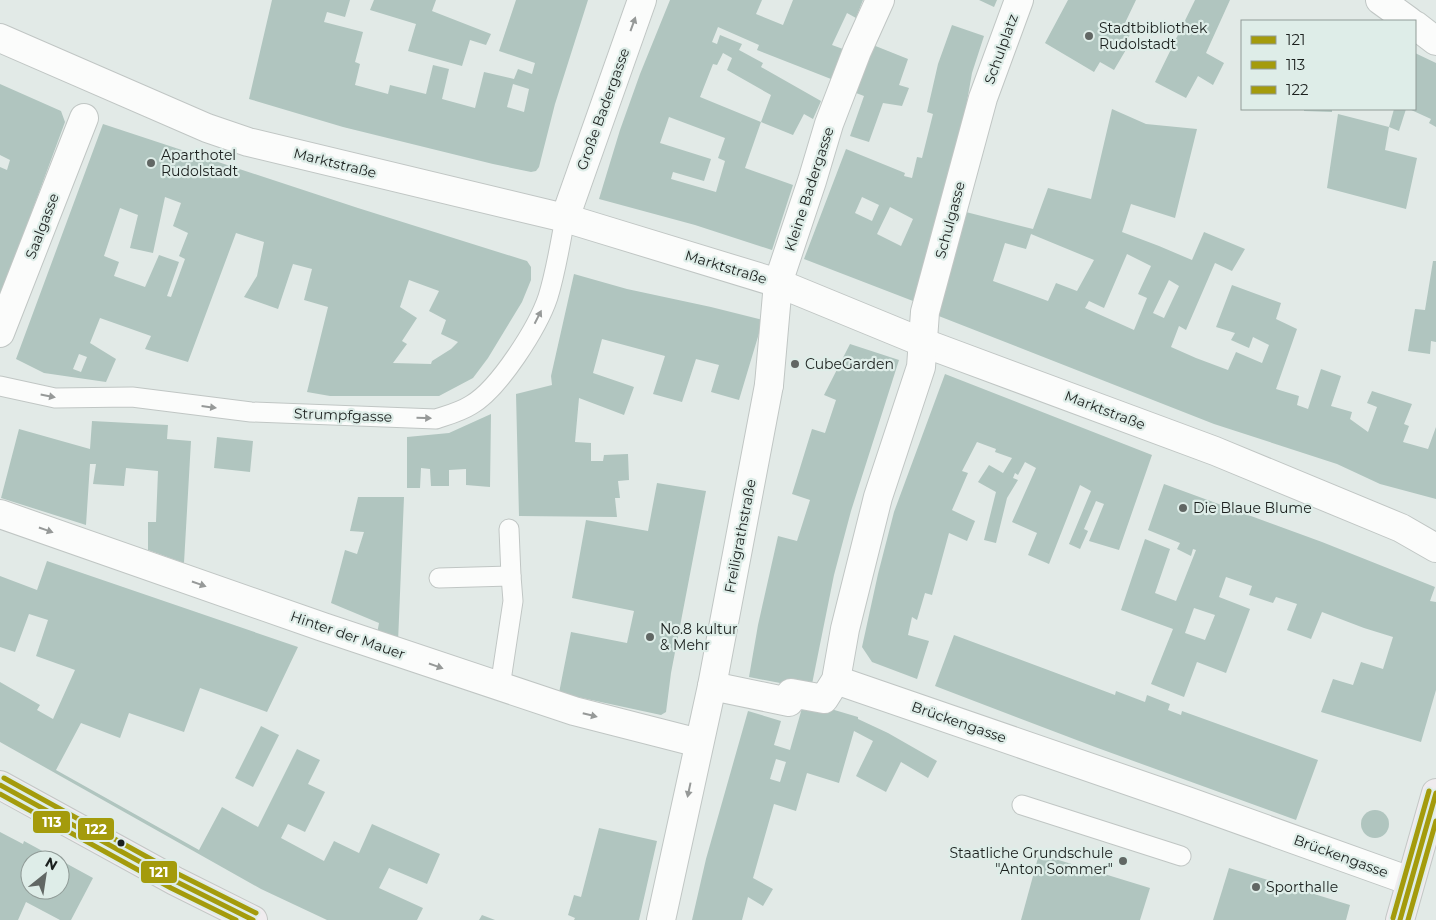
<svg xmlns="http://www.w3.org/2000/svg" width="1436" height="920" font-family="Montserrat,sans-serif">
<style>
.building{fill:#b0c5bf;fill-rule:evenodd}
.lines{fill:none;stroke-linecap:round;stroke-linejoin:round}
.service-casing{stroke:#c0c6c4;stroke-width:21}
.pedestrian-casing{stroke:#c0c6c4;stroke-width:30}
.minor-casing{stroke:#c0c6c4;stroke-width:30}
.primary-casing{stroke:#c3c7c5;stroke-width:30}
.service{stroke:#fbfcfb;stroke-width:19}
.pedestrian{stroke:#fbfcfb;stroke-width:28}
.minor{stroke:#fbfcfb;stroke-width:28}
.primary{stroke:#f0ecef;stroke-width:28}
.bus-1-casing{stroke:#deede8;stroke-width:9}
.bus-2-casing{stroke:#deede8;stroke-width:9}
.bus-3-casing{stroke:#deede8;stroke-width:9}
.bus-1{stroke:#a49b0c;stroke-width:5}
.bus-2{stroke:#a49b0c;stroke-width:5}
.bus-3{stroke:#a49b0c;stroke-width:5}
.oneway{fill:#969998}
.poi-dot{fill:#616764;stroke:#deede8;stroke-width:2}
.bus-dot{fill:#1b201e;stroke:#deede8;stroke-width:2}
.labels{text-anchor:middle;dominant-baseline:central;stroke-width:4.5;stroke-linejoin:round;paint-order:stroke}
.poi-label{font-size:14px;fill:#1b201e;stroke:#deede8;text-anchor:start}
.street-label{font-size:14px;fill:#1b201e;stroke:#deede8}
.line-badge{stroke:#deede8;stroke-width:2}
.badge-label{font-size:14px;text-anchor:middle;font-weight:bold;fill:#fff}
</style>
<rect width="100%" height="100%" fill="#e2eae7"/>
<g class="building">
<path d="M272,0H350L345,17L327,12L324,22L363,32L355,62L360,64L355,85L388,94L390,85L426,94L433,65L449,69L442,99L475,108L484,72L514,79L518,69L532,74L535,63L499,51L516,0H588L555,104L539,167L536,171L531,172L493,164L343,127L249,99ZM513,84L529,89L524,112L507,107Z"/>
<polygon points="374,0 436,0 432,11 491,34 486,45 470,40 462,66 408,51 416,24 370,10"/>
<path d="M670,0H762L756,14L783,25L793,0H863L856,18L847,13L832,45L843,49L831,79L757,50L759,45L718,27L712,42L717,44L720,35L742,44L739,50L763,63L761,67L821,101L813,119L804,114L793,135L761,122L771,95L727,70L732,58L723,53L717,65L713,64L700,97L761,122L745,168L793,185L772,250L695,225L599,199L620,130L640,74ZM669,117L725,138L718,158L725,161L716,192L671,179L673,172L704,181L711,159L660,143Z"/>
<polygon points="979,0 997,0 994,7"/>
<polygon points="1068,0 1136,0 1125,23 1134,28 1123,46 1127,48 1114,70 1100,62 1094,72 1045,43"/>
<polygon points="1195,0 1230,0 1206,53 1224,63 1213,85 1198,76 1186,98 1155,82"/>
<path d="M952,25L984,36L972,73L951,192L913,301L804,259L846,149L905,173L904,176L912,178L917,157L922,158L933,114L927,112L938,64ZM862,197L879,205L872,221L855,213ZM890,207L913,219L901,246L877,234Z"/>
<polygon points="873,45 908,59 899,85 909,88 902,106 883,103 869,142 850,136 864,96 856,93"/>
<polygon points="1415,53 1436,63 1436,127 1429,123 1431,119 1409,109 1415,109"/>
<polygon points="0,84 61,111 65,122 0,298 0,167 7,170 10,160 0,155"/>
<path d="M1112,109L1146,124L1197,129L1175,218L1131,204L1122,232L1159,246L1192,260L1204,232L1245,249L1232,271L1215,263L1186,330L1179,326L1171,347L1196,358L1228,370L1236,352L1262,363L1269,345L1253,337L1249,348L1231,340L1235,333L1216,327L1232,285L1281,303L1276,319L1297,329L1276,389L1299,396L1297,405L1308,409L1321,369L1341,376L1331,406L1352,412L1350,419L1368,432L1377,407L1367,403L1372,391L1412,404L1404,424L1409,426L1403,442L1428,449L1436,427V499L1380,484L1337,464L1214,424L931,313L958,210L1033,229L1048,188L1091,199ZM1031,234L1094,260L1077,291L1056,283L1048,301L993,281L1005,243L1026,249ZM1127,254L1151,266L1138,294L1147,298L1134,330L1085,308L1089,301L1104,308ZM1169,280L1179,286L1164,318L1153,313Z"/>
<polygon points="1304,109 1332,109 1332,112 1304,111"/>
<polygon points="1394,109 1406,109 1399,131 1389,127"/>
<polygon points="1338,114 1389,127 1385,150 1417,158 1406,209 1327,188"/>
<path d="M103,124L358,208L527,261L531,267V280L522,302L488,358L473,378L439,396H330L307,392L328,307L304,300L312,269L293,264L278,309L244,297L257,276L264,242L236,233L188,362L145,349L151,336L100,318L90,343L116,359L106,382L44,373L16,359ZM165,197L181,203L173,226L188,233L179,256L185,259L171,297L167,296L179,262L159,255L145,287L114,276L119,262L104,256L120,208L138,215L130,248L153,253ZM409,280L439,291L429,311L446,320L441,334L458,342L451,349L432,361L431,364L393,363L407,344L402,341L417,318L400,307ZM79,354L87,357L81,372L73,369Z"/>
<polygon points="1433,261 1436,261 1436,342 1431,341 1430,354 1408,351 1415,309 1425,310"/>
<polygon points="574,274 627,289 711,307 763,320 739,400 711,392 719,365 696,359 682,402 653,394 665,356 602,339 593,373 634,387 624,415 579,398 575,442 591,443 591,461 603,461 604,455 628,454 629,480 618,481 620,498 615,498 617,517 519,516 516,394 552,385 551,376"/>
<polygon points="850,344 899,360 851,511 834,575 811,689 749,677 758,625 778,536 797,541 810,500 792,494 812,429 825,433 836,400 824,395"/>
<polygon points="945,374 1152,455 1119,550 1089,541 1104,504 1096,501 1084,529 1088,531 1080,549 1069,544 1091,491 1080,485 1049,564 1028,555 1037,533 1012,522 1036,468 1025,462 1018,475 1015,473 1013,478 1018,480 1007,498 996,543 984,540 996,492 978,482 989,465 1003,473 1012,458 995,452 996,449 977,442 962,471 968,473 952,510 975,521 967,541 949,533 932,595 925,593 917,620 912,617 908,635 929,641 917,679 872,662 862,647 878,574 894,512"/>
<polygon points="491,414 490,487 466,485 466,469 449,470 449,486 431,486 430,469 421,468 420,488 407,488 407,437 449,433"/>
<polygon points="92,421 168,425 167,439 191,441 184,563 148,550 148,522 156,522 158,471 126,468 124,486 93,484 96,464 90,464 86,525 1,498 19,429 90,449"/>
<polygon points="217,437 253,441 250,472 214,468"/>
<polygon points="657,483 706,491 671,673 666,712 661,715 559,693 571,632 627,643 634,611 572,598 586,520 648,531"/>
<path d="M1164,484L1322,542L1435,587L1430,601L1436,602V690L1421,742L1321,712L1333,679L1353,685L1361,662L1383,669L1393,637L1364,628L1322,612L1311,639L1287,630L1297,604L1276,597L1273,603L1249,595L1252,586L1226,577L1219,597L1250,609L1226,673L1197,662L1184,697L1151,684L1173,629L1121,610L1145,539L1170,549L1155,593L1176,601L1196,550L1193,549L1191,556L1177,549L1180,543L1148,530ZM1194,608L1215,615L1205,640L1185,633Z"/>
<polygon points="358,497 404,497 398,642 377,634 379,623 331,603 345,550 357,554 364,532 350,531"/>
<polygon points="47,561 298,647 267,712 200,688 184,732 129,713 120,738 81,723 56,770 199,850 222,807 258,827 297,749 320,760 308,784 325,792 305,832 288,824 281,838 324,861 334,841 359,853 372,824 440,854 427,884 389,868 379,888 423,908 417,920 327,920 261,889 0,742 0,682 40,705 37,710 53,719 75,670 36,656 48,620 29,614 15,652 0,647 0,576 37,590"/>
<polygon points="954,635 1115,695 1116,691 1145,702 1147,695 1170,704 1168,710 1181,715 1182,711 1318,760 1296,820 1095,747 935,686"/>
<path d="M804,701L858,717V719L888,733L937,761L928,778L901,762L886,792L856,776L873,741L854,731L839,783L807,773L796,811L774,804L753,878L773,889L763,906L748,897L742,920H692L706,859L748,711L781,721L774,745L790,750ZM776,759L786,762L780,782L770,779Z"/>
<polygon points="261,726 279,735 253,787 235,778"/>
<circle cx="1375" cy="824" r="14"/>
<polygon points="599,828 657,841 639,920 574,920 575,918 568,915 574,895 581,897"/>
<polygon points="0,832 23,844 24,841 59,860 30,860 30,890 60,890 60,860 93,878 71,920 60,920 26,902 18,920 0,920"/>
<polygon points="1039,854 1150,888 1140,920 1021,920"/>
<polygon points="1229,868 1350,905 1346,920 1213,920"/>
<polygon points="482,915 495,920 479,920"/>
</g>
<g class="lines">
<g class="service-casing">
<g id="service">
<path d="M0,386L55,398L132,397L251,412L436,419C448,415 460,412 471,405C499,389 538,327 548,297C556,271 560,245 565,218"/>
<polyline points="509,529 511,576"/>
<polyline points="439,578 511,576 513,601 500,687"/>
<polyline points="1022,805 1181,856"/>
</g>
</g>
<g class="pedestrian-casing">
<g id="pedestrian">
<polyline points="0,38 207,128 248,142 565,218 778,283 924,343 1215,451 1401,528 1436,548"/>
<polyline points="0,333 84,118"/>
<polyline points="769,385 778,283 812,181 829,124 857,51 880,0"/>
</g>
</g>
<g class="minor-casing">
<g id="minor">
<polyline points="1380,0 1409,21"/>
<polyline points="1415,25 1436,41"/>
<polyline points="565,218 642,0"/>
<polyline points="0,514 323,627 574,711 699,743"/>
<polyline points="836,680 1187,801 1410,881"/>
<polyline points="712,686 789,702 791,693 824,699 836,680 845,629 878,497 921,367 925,312 983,98 1019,0"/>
<polyline points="661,920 712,686 769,385"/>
</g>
</g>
<g class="primary-casing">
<g id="primary">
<polyline points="0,785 175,881 253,920"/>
<polyline points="1400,920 1436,793"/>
</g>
</g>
<use href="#service" class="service"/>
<use href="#pedestrian" class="pedestrian"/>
<use href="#minor" class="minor"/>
<use href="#primary" class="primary"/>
<g class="bus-1-casing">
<g id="bus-1">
<polyline points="0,785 175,881 253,920"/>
<polyline points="1400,920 1436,793"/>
</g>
</g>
<g class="bus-2-casing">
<g id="bus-2">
<polyline points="0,794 171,888 236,920"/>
<polyline points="1408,920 1436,821"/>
</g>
</g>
<g class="bus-3-casing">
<g id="bus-3">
<polyline points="4,778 178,874 256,913"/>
<polyline points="1393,918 1429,791"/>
</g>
</g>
<use href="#bus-1" class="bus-1"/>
<use href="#bus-2" class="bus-2"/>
<use href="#bus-3" class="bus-3"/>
</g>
<defs><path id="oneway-solid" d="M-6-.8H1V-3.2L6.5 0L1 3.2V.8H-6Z" transform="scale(1.25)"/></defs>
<g class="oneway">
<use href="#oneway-solid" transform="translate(633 24) rotate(-70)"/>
<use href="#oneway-solid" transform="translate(538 317) rotate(-63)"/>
<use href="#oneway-solid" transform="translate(48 396) rotate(11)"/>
<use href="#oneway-solid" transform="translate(209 407) rotate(7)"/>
<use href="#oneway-solid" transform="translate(424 418) rotate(2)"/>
<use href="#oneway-solid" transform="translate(46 530) rotate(19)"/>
<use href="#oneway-solid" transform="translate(199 584) rotate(19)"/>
<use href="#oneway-solid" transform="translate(436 666) rotate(19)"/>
<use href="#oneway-solid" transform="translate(590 715) rotate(14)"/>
<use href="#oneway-solid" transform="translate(689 790) rotate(102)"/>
</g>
<g class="poi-dot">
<circle cx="1089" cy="36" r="5"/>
<circle cx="151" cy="163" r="5"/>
<circle cx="795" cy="364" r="5"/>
<circle cx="1183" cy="508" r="5"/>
<circle cx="650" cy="637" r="5"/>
<circle cx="1123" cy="861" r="5"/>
<circle cx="1256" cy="887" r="5"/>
</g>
<circle class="bus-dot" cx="121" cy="843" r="4.5"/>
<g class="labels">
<g class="poi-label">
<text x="1099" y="28">Stadtbibliothek<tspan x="1099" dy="16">Rudolstadt</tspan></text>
<text x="161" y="155">Aparthotel<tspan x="161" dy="16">Rudolstadt</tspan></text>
<text x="805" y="364">CubeGarden</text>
<text x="1193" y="508">Die Blaue Blume</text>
<text x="660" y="629">No.8 kultur<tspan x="660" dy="16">&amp; Mehr</tspan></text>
<text x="1113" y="853" text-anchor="end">Staatliche Grundschule<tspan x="1113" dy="16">"Anton Sommer"</tspan></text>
<text x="1266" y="887">Sporthalle</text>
</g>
<g class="street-label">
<text transform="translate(1001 49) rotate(-70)">Schulplatz</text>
<text transform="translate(603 109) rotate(-70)">Große Badergasse</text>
<text transform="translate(335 163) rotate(14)">Marktstraße</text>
<text transform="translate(809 189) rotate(-72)">Kleine Badergasse</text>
<text transform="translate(950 220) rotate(-75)">Schulgasse</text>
<text transform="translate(42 226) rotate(-69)">Saalgasse</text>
<text transform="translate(726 267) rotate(17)">Marktstraße</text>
<text transform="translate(1105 410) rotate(21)">Marktstraße</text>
<text transform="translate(343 415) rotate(2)">Strumpfgasse</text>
<text transform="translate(740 536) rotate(-79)">Freiligrathstraße</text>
<text transform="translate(348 635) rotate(19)">Hinter der Mauer</text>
<text transform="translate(959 722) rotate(19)">Brückengasse</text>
<text transform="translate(1341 856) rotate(20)">Brückengasse</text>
</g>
</g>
<g class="line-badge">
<rect x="32" y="810" width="39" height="24" rx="5" fill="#a49b0c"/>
<rect x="77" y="817" width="38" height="24" rx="5" fill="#a49b0c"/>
<rect x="140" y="860" width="38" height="24" rx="5" fill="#a49b0c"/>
</g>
<g class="badge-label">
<text x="52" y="827">113</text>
<text x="96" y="834">122</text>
<text x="159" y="877">121</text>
</g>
<rect x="1241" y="20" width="175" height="90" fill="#deede8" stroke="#909b97"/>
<rect x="1251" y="36" width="25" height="8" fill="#a49b0c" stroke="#909b97"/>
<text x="1286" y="45" font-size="15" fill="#1b201e">121</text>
<rect x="1251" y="61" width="25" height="8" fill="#a49b0c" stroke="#909b97"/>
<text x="1286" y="70" font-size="15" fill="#1b201e">113</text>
<rect x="1251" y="86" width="25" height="8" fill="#a49b0c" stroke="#909b97"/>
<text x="1286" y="95" font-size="15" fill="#1b201e">122</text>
<g transform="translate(45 875) rotate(30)"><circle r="24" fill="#deede8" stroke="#909b97"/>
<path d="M0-4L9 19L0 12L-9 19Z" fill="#616764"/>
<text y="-8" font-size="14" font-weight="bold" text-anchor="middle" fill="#1b201e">N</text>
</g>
</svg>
